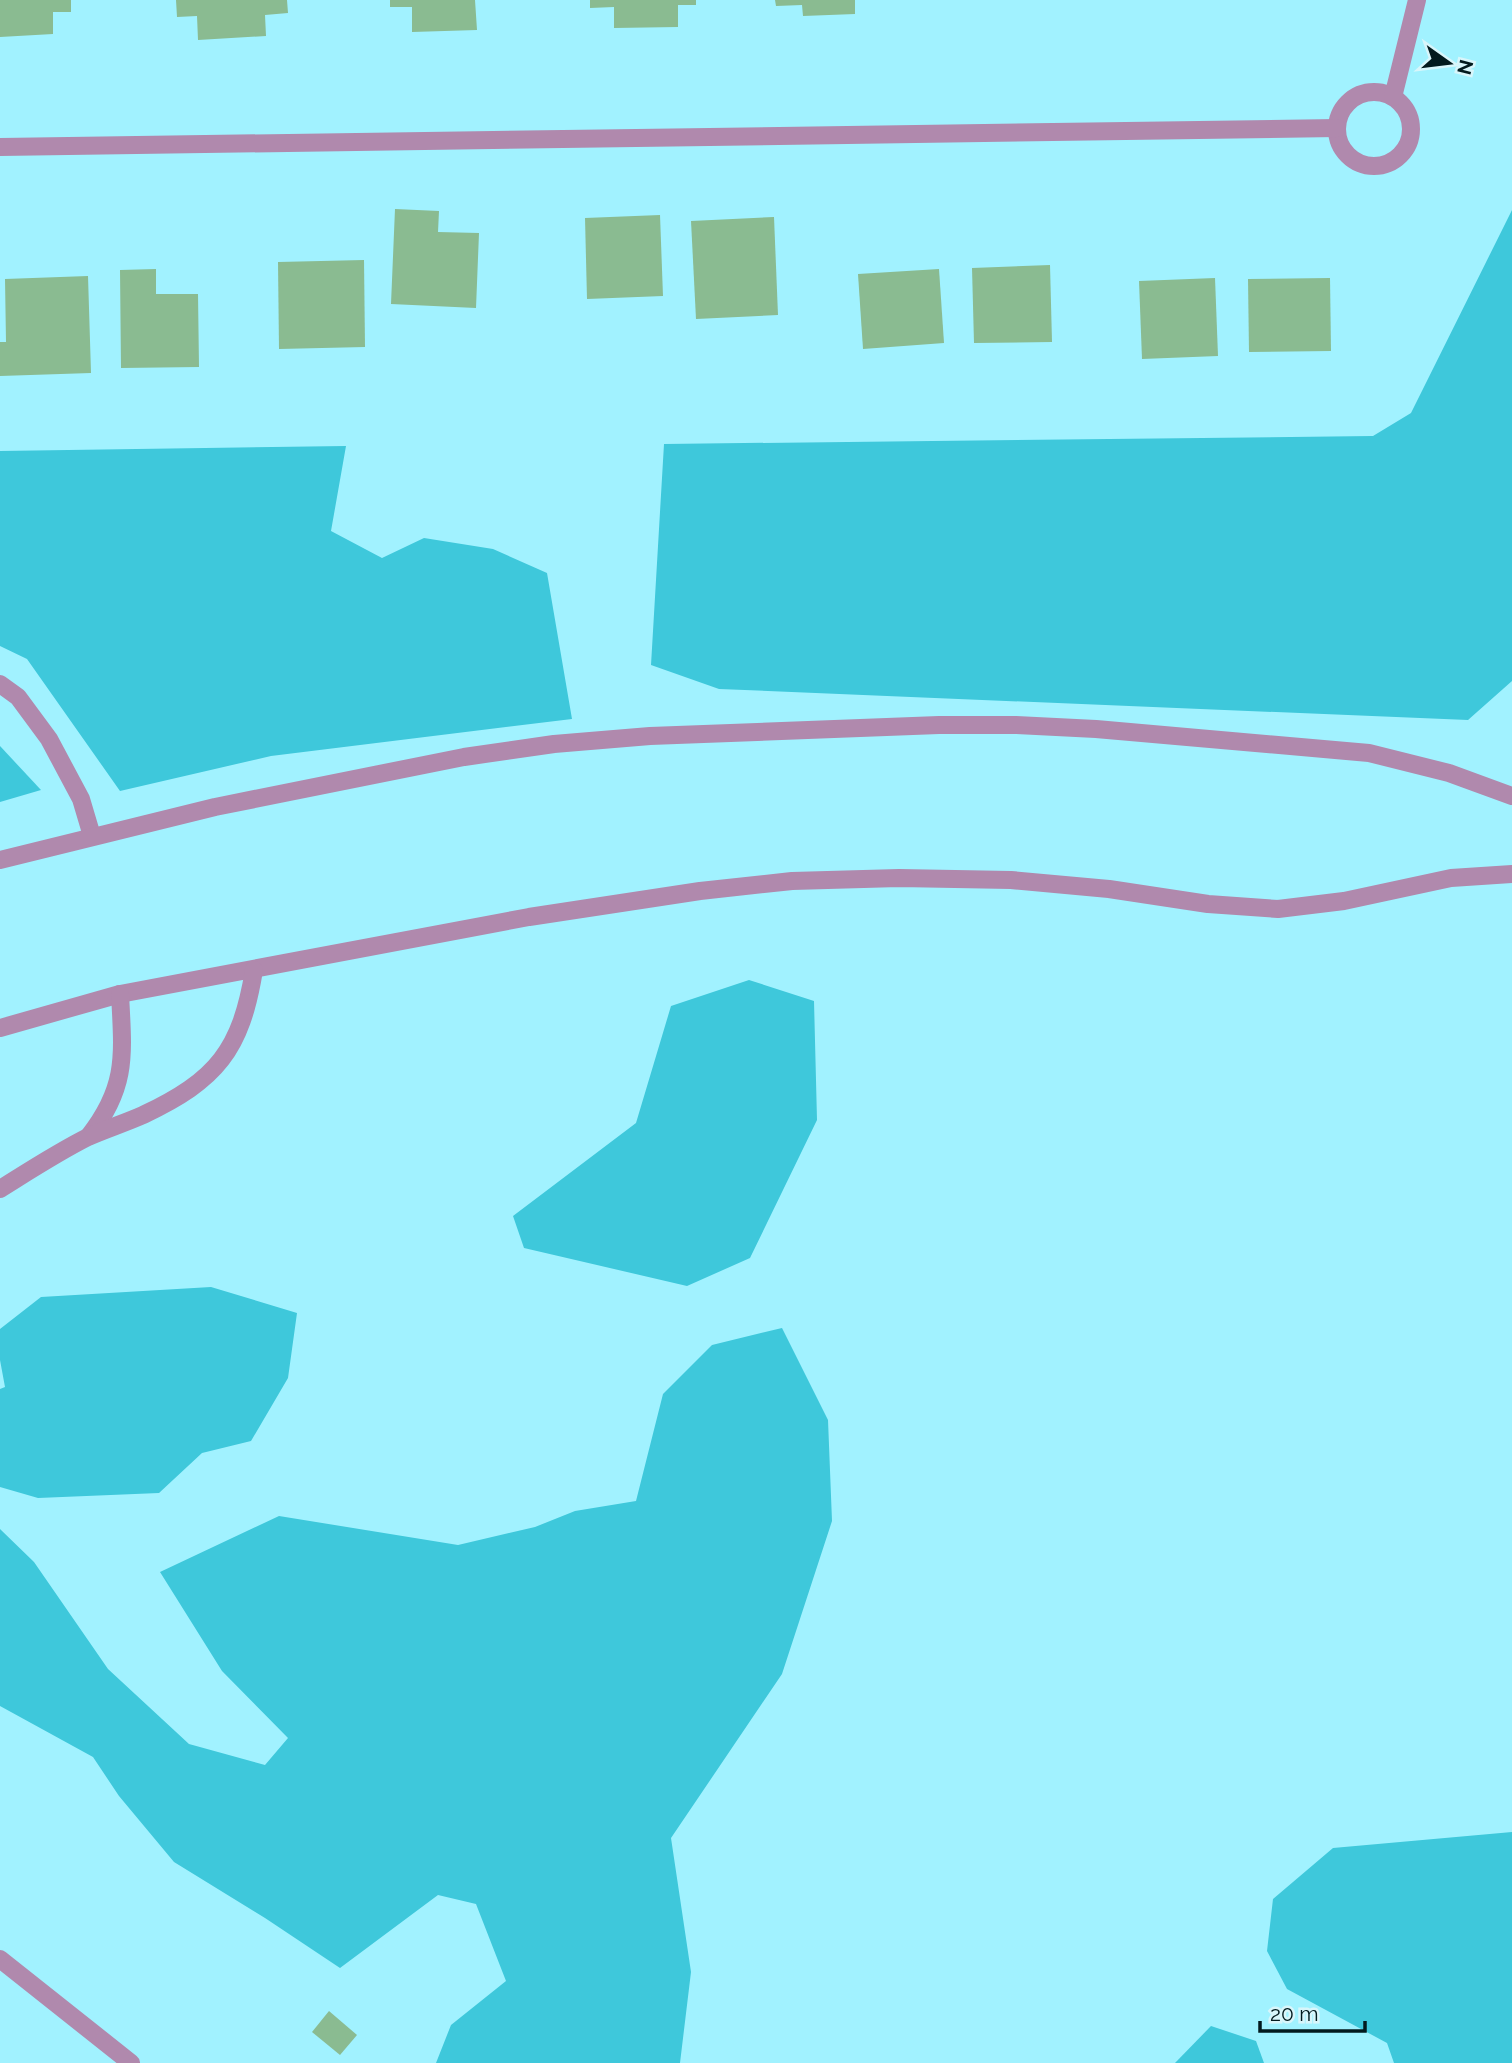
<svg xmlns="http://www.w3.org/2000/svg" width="1512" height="2063" font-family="Raleway,sans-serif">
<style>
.green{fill:#3ec8db}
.building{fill:#8abb91}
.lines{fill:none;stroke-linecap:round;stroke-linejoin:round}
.street{stroke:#b089ad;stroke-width:18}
</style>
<rect width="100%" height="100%" fill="#a1f2ff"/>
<g class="green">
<polygon points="1512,210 1512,681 1468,720 719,689 651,665 664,444 1373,436 1411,413"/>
<polygon points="346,446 331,531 382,558 424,538 493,549 547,573 572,719 271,756 120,791 27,659 0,646 0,451"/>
<polygon points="0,746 41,790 0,802"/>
<polygon points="749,980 814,1001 817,1120 750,1258 687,1286 524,1248 513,1216 636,1123 671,1006"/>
<polygon points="211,1287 297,1313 288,1378 251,1441 202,1453 159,1493 38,1498 0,1487 0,1389 5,1387 0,1360 0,1329 41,1297"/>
<polygon points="782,1328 828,1420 832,1521 782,1674 671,1838 691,1972 680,2063 436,2063 451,2025 506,1981 476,1904 438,1895 340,1968 265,1918 174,1862 119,1796 93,1757 0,1706 0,1529 34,1562 108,1669 189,1744 265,1765 288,1738 222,1671 160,1572 279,1516 458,1545 535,1527 575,1511 636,1501 663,1394 712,1345"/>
<polygon points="1512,1832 1512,2063 1394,2063 1387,2043 1287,1989 1267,1951 1273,1899 1333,1848"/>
<polygon points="1211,2026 1256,2041 1264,2063 1175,2063"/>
</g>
<g class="building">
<polygon points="0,0 71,0 71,12 53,12 53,34 0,37"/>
<polygon points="176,0 287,0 288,13 265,15 266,36 198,40 197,16 177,17"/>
<polygon points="390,0 475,0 477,30 412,32 412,7 390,7"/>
<polygon points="590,0 696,0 696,5 678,5 678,27 614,28 614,7 590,8"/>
<polygon points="775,0 855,0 855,14 803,16 802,5 776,6"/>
<polygon points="395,209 439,211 438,232 479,233 476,308 391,304"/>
<polygon points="660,215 663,296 587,299 585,218"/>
<polygon points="774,217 778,315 696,319 691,221"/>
<polygon points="364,260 365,347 279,349 278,262"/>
<polygon points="1050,265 1052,342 974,343 972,268"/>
<polygon points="156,269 156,294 198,294 199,367 121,368 120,270"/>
<polygon points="939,269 944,343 863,349 858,274"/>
<polygon points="88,276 91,373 0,376 0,342 6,342 5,279"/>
<polygon points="1215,278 1218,356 1142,359 1139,281"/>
<polygon points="1330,278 1331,351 1249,352 1248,279"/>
<polygon points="329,2011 357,2035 340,2055 312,2032"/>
</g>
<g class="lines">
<g class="street">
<circle cx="1374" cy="129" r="37"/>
<polyline points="1393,97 1417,0"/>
<polyline points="0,147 1337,128"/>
<polyline points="0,684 18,697 49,739 81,799 92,836"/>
<polyline points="0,860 215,807 464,757 554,744 650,736 939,725 1016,725 1096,729 1369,753 1449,773 1512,796"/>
<polyline points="0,1028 120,994 529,917 700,891 792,881 899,878 1011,880 1109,889 1208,904 1278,909 1344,901 1451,878 1512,874"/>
<path d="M89,1136C128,1086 123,1054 120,994"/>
<path d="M0,1189C29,1171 58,1152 88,1137C106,1129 125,1123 143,1115C217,1080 241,1050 254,970"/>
<polyline points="0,1959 131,2063"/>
</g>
</g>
<g transform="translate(1449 63) rotate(104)" stroke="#d8f6fb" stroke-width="5" paint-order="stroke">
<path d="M0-5L12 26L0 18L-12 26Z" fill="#021a1e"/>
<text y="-10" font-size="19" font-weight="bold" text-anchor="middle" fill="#021a1e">N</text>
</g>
<path d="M1260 2021v10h105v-10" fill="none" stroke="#021a1e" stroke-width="3.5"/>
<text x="1270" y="2021" font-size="21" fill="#021a1e" stroke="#d8f6fb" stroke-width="5" paint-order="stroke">20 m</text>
</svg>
